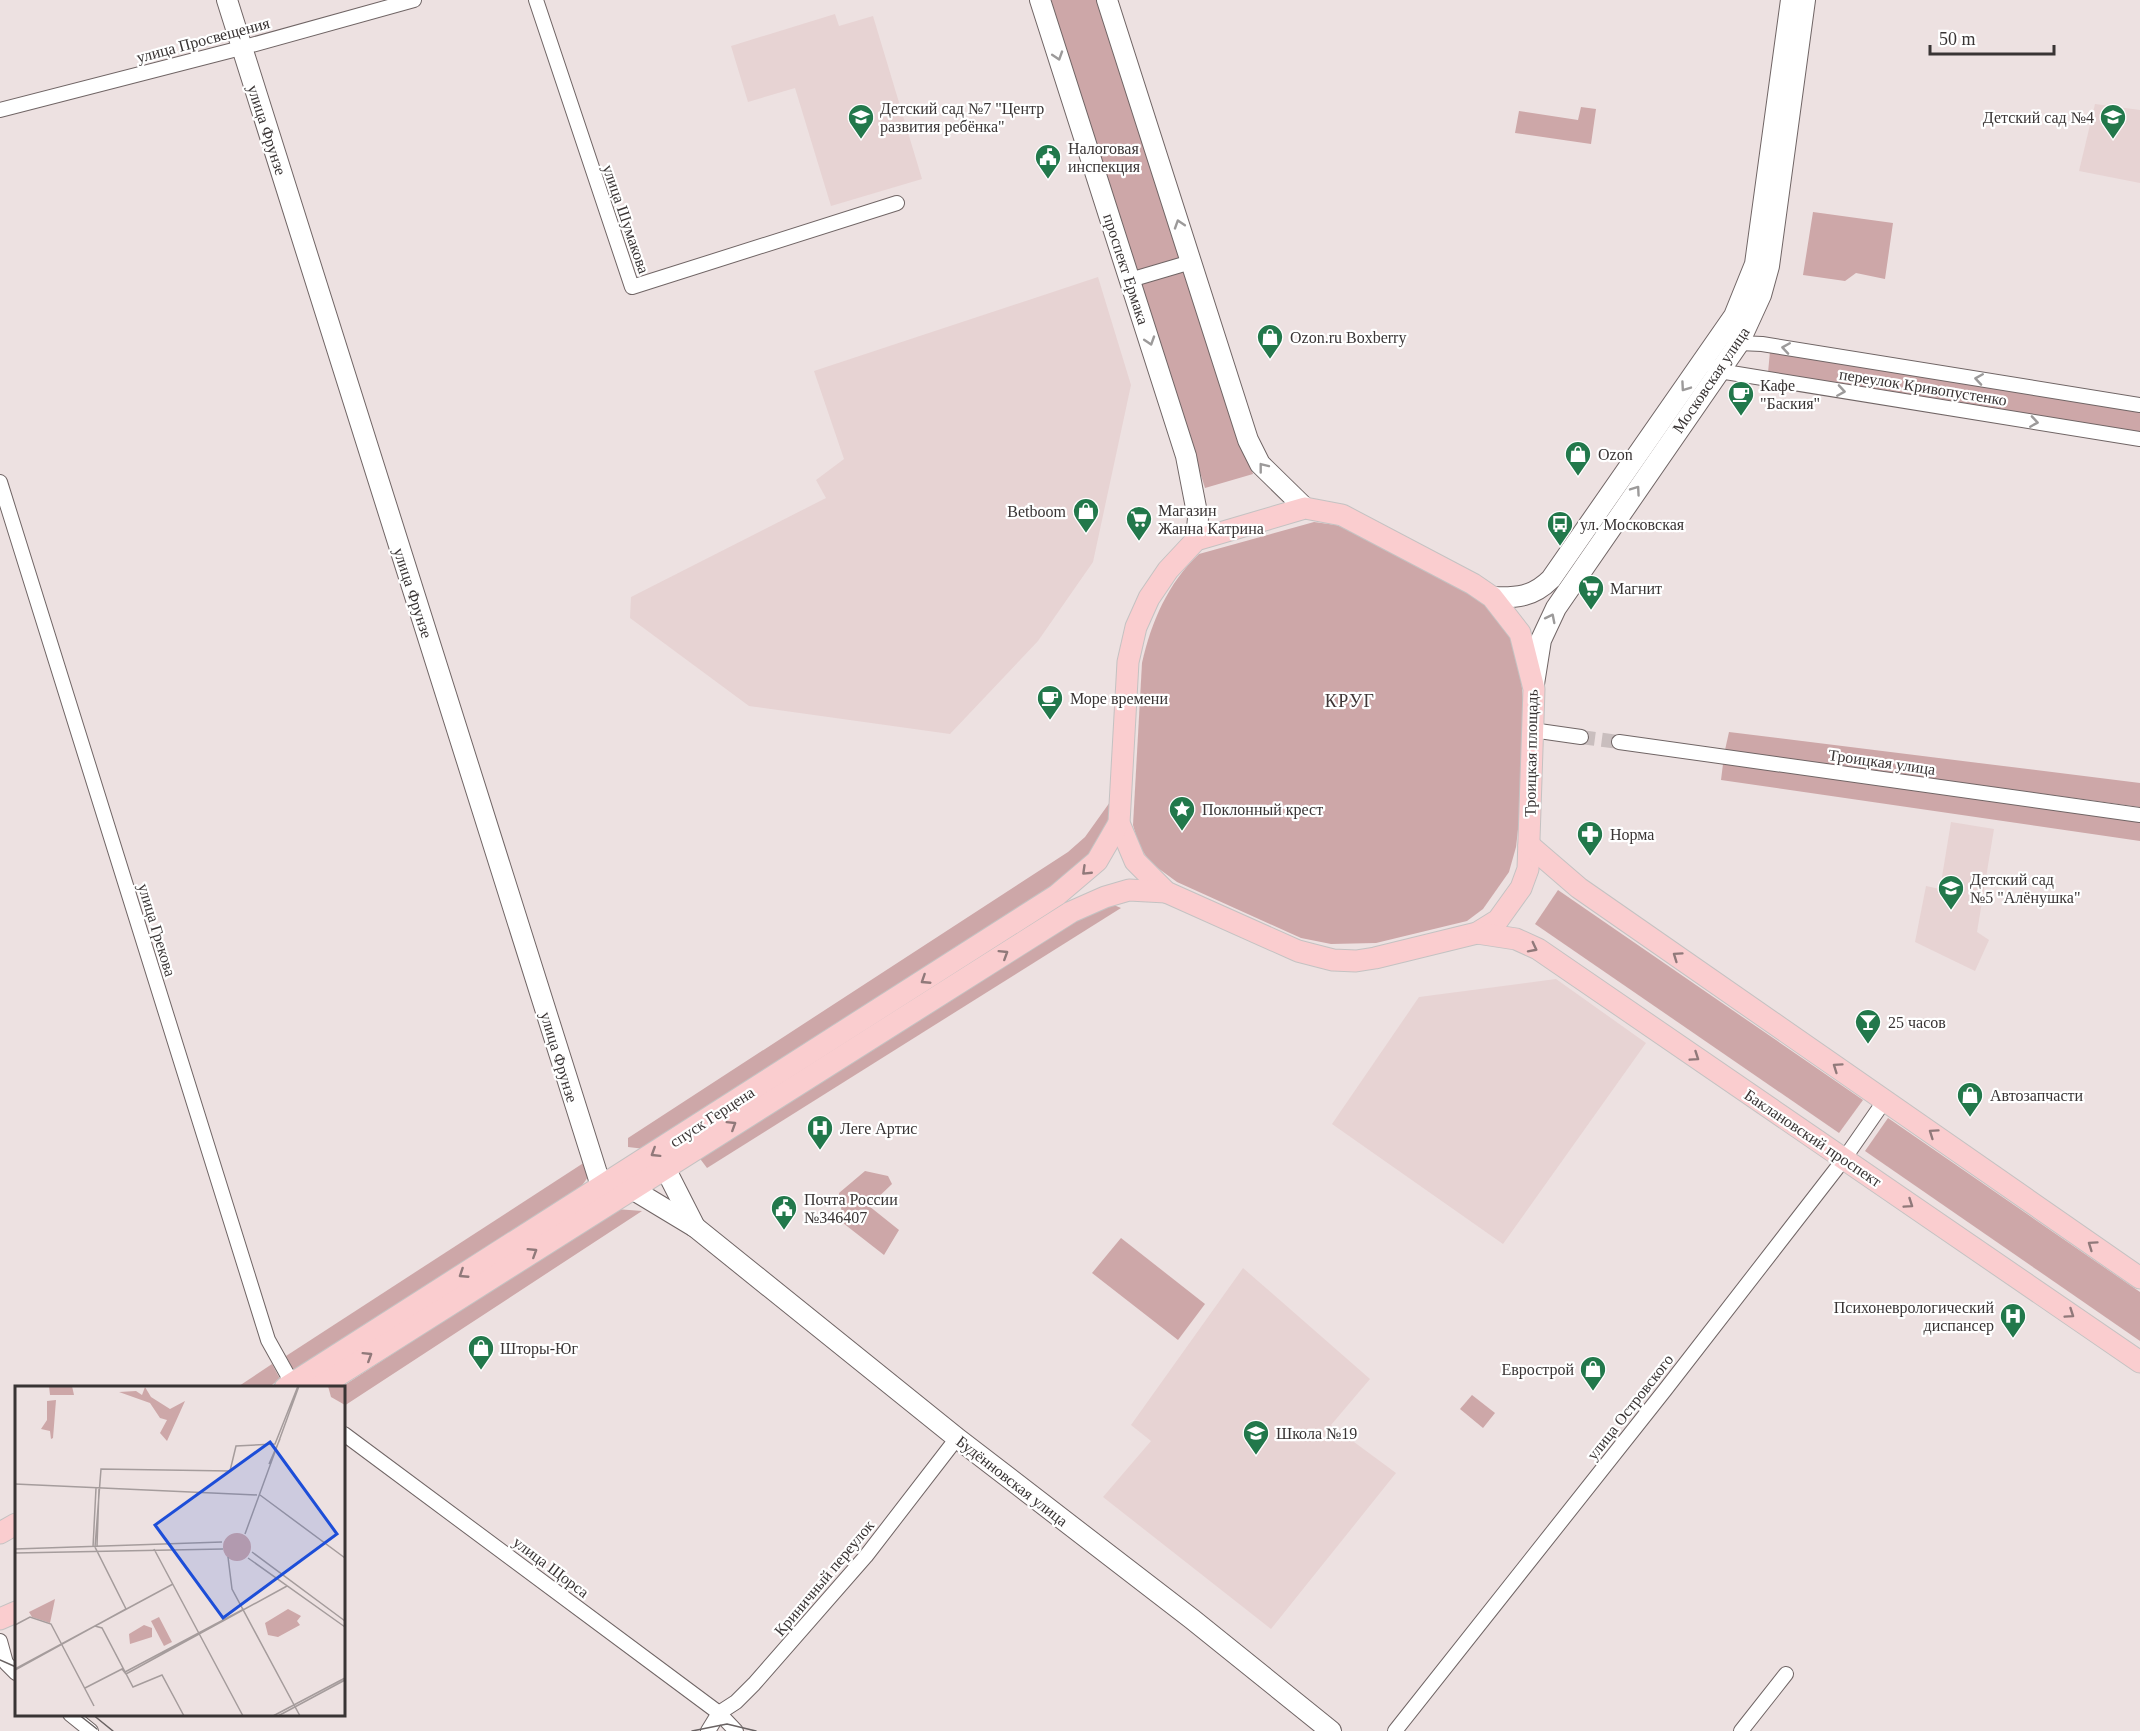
<svg xmlns="http://www.w3.org/2000/svg" width="2140" height="1731" font-family="Georgia,serif">
<style>
.built{fill:#e7d3d3}
.green{fill:#cda7a8}
.lines{fill:none;stroke-linecap:round;stroke-linejoin:round}
.street-tunnel{stroke:#c9bebe;stroke-width:14;stroke-dasharray:14 7;stroke-linecap:butt}
.street-casing{stroke:#706565;stroke-width:16}
.secondary-casing{stroke:#706565;stroke-width:22}
.primary-casing{stroke:#c4c2c2;stroke-width:23}
.street{stroke:#fff;stroke-width:14}
.secondary{stroke:#fff;stroke-width:20}
.primary{stroke:#facdcf;stroke-width:21}
.tram{stroke:#696262;stroke-width:1.5}
.oneway{stroke:#9c9a9a}
.oneway2{stroke:#90797a}
.labels{text-anchor:middle;dominant-baseline:central;stroke-width:4.5;stroke-linejoin:round;paint-order:stroke}
.street-label{font-size:16px;fill:#393434;stroke:#fff}
.poi-label{font-size:16px;fill:#393434;stroke:#fff;text-anchor:start}
.neighbourhood-label{font-size:18px;letter-spacing:1.5px;fill:#3e3535;stroke:#fff}
.inset-road{fill:none;stroke:#a59c9c;stroke-width:1.5}
.view{fill:#1d4ed8;fill-opacity:0.15;stroke:#1d4ed8;stroke-width:3}
.inset-edge{fill:none;stroke:#393434;stroke-width:3}
</style>
<rect width="100%" height="100%" fill="#ede1e1"/>
<g class="built">
<polygon points="835,14 839,26 873,16 922,179 831,206 795,88 748,102 731,46"/>
<polygon points="2095,104 2140,110 2140,183 2079,171"/>
<polygon points="1098,277 1131,385 1093,562 1038,641 950,734 749,706 630,618 631,597 826,498 816,480 844,459 814,371"/>
<polygon points="1951,822 1994,829 1977,932 1989,940 1975,971 1915,942 1926,886 1940,889"/>
<polygon points="1556,979 1646,1043 1503,1244 1332,1124 1419,997"/>
<polygon points="1243,1268 1370,1379 1331,1425 1396,1473 1271,1629 1103,1497 1151,1441 1131,1425"/>
</g>
<g class="green">
<polygon points="1051,0 1102,0 1253,474 1205,488"/>
<polygon points="1581,107 1596,109 1591,144 1515,133 1519,111 1578,120"/>
<polygon points="1813,212 1893,223 1885,279 1856,273 1845,281 1803,275"/>
<polygon points="1770,351 2140,411 2140,432 1768,373"/>
<path d="M1314,522L1336,525L1359,533L1479,599L1500,620L1511,636L1519,657L1523,699L1520,812L1516,847L1509,872L1483,909L1467,921L1376,943L1331,944L1301,938L1177,882L1151,863L1139,846L1133,825L1142,663C1151,622 1168,583 1199,554Z"/>
<polygon points="1729,732 2140,783 2140,807 1725,750"/>
<polygon points="1723,764 2140,820 2140,841 1721,780"/>
<polygon points="1110,802 1108,829 1087,860 1051,891 645,1149 628,1147 628,1138 1068,852 1085,837"/>
<polygon points="1558,890 1863,1100 1839,1133 1535,924"/>
<polygon points="1109,903 1121,908 707,1168 698,1156 1073,917"/>
<polygon points="1888,1118 2140,1292 2140,1341 1865,1151"/>
<polygon points="585,1162 588,1177 576,1194 294,1371 286,1356"/>
<polygon points="865,1171 888,1176 892,1184 869,1206 899,1230 884,1255 843,1223 839,1193"/>
<polygon points="616,1209 642,1211 344,1406 344,1388 340,1388"/>
<polygon points="1121,1238 1205,1304 1178,1340 1092,1273"/>
<polygon points="272,1364 280,1379 269,1387 236,1388"/>
<polygon points="1472,1395 1495,1413 1483,1428 1460,1409"/>
</g>
<g class="lines">
<polyline class="street-tunnel" points="1581,737 1619,742"/>
<g class="street-casing">
<g id="street">
<polyline points="536,0 632,287 897,203"/>
<polyline points="0,110 241,48 414,0"/>
<polyline points="1130,280 1191,262"/>
<polyline points="1734,340 1739,343 1762,344 2140,405"/>
<polyline points="1713,367 1719,371 2140,439"/>
<polyline points="0,482 268,1340 292,1383"/>
<polyline points="1532,730 1581,737"/>
<polyline points="1619,742 2140,815"/>
<polyline points="344,1434 719,1713 736,1731"/>
<polyline points="0,1641 6,1663 16,1673"/>
<polyline points="70,1714 91,1731"/>
<polyline points="708,1731 719,1713 736,1702 754,1684 866,1556 957,1438"/>
<polyline points="1395,1731 1665,1390 1844,1159 1885,1100"/>
<polyline points="1741,1731 1786,1674"/>
</g>
</g>
<g class="secondary-casing">
<g id="secondary">
<polyline points="227,0 601,1186"/>
<polyline points="1040,0 1186,456 1198,518 1196,540"/>
<polyline points="1107,0 1248,440 1260,464 1305,508"/>
<path d="M1492,597C1517,598 1533,597 1551,579L1734,316L1755,264L1791,0"/>
<polyline points="1534,684 1541,640 1556,608 1739,343 1761,295 1769,266 1805,0"/>
<polyline points="665,1168 695,1227"/>
<polyline points="632,1189 695,1227 957,1438 1192,1619 1331,1731"/>
</g>
</g>
<g class="primary-casing">
<g id="primary">
<polygon points="1305,508 1342,515 1473,584 1492,597 1520,633 1534,689 1528,869 1521,888 1498,920 1477,933 1375,958 1356,961 1333,960 1298,951 1166,892 1135,861 1119,823 1128,662 1136,627 1149,598 1168,570 1196,540"/>
<polyline points="1529,845 1579,888 2140,1278"/>
<polyline points="1477,933 1516,939 1538,949 2140,1362"/>
<polyline points="285,1388 1057,895 1097,861 1119,823"/>
<polyline points="318,1388 1071,912 1105,897 1129,890 1166,892"/>
<polyline points="0,1533 16,1524"/>
<polyline points="0,1619 16,1612"/>
</g>
</g>
<use href="#street" class="street"/>
<use href="#secondary" class="secondary"/>
<use href="#primary" class="primary"/>
<g class="tram">
<polyline points="0,1660 16,1667"/>
<polyline points="78,1714 97,1729"/>
<polyline points="92,1714 113,1731"/>
<polyline points="692,1731 727,1724 756,1731"/>
</g>
</g>
<defs><path id="oneway-chevron" d="M-2-3.5L2.5 0L-2 3.5" fill="none" stroke-width="1.6" stroke-linecap="round" stroke-linejoin="round" transform="scale(1.5)"/></defs>
<g class="oneway">
<use href="#oneway-chevron" transform="translate(1058 56) rotate(72)"/>
<use href="#oneway-chevron" transform="translate(1179 224) rotate(-108)"/>
<use href="#oneway-chevron" transform="translate(1150 341) rotate(72)"/>
<use href="#oneway-chevron" transform="translate(1786 348) rotate(-171)"/>
<use href="#oneway-chevron" transform="translate(1979 379) rotate(-171)"/>
<use href="#oneway-chevron" transform="translate(1685 387) rotate(125)"/>
<use href="#oneway-chevron" transform="translate(1841 391) rotate(9)"/>
<use href="#oneway-chevron" transform="translate(2034 422) rotate(9)"/>
<use href="#oneway-chevron" transform="translate(1263 467) rotate(-128)"/>
<use href="#oneway-chevron" transform="translate(1636 490) rotate(-55)"/>
<use href="#oneway-chevron" transform="translate(1551 618) rotate(-63)"/>
</g>
<g class="oneway2">
<use href="#oneway-chevron" transform="translate(1086 871) rotate(136)"/>
<use href="#oneway-chevron" transform="translate(1533 948) rotate(27)"/>
<use href="#oneway-chevron" transform="translate(1004 954) rotate(-32)"/>
<use href="#oneway-chevron" transform="translate(1677 956) rotate(-145)"/>
<use href="#oneway-chevron" transform="translate(925 980) rotate(147)"/>
<use href="#oneway-chevron" transform="translate(1695 1057) rotate(34)"/>
<use href="#oneway-chevron" transform="translate(1837 1067) rotate(-145)"/>
<use href="#oneway-chevron" transform="translate(732 1125) rotate(-32)"/>
<use href="#oneway-chevron" transform="translate(1933 1133) rotate(-145)"/>
<use href="#oneway-chevron" transform="translate(655 1153) rotate(148)"/>
<use href="#oneway-chevron" transform="translate(1909 1204) rotate(34)"/>
<use href="#oneway-chevron" transform="translate(2092 1245) rotate(-145)"/>
<use href="#oneway-chevron" transform="translate(533 1252) rotate(-32)"/>
<use href="#oneway-chevron" transform="translate(463 1274) rotate(147)"/>
<use href="#oneway-chevron" transform="translate(2070 1314) rotate(34)"/>
<use href="#oneway-chevron" transform="translate(368 1356) rotate(-32)"/>
</g>
<defs>
<g id="school-pin" transform="scale(1.35)"><path d="M0 17L-7.5 6A9.5 9.5 0 1 1 7.5 6Z" fill="#22784b" stroke="#fff"/><path d="M0-5L7-2L0 1L-7-2ZM-4 1L0 2.5L4 1V4Q0 6-4 4Z" fill="#fff"/></g>
<g id="civic-pin" transform="scale(1.35)"><path d="M0 17L-7.5 6A9.5 9.5 0 1 1 7.5 6Z" fill="#22784b" stroke="#fff"/><path d="M-.6-6.5H3V-4.5H.6V-3L4-1V1h2V6H-6V1h2V-1L-.6-3ZM-1.2 2.5V6h2.4V2.5Z" fill="#fff"/></g>
<g id="shop-pin" transform="scale(1.35)"><path d="M0 17L-7.5 6A9.5 9.5 0 1 1 7.5 6Z" fill="#22784b" stroke="#fff"/><path d="M-5-2.5h2.3a2.7 3.5 0 0 1 5.4 0H5L5.5 6h-11ZM-1.5-2.5h3a1.5 2.3 0 0 0-3 0Z" fill="#fff"/></g>
<g id="cafe-pin" transform="scale(1.35)"><path d="M0 17L-7.5 6A9.5 9.5 0 1 1 7.5 6Z" fill="#22784b" stroke="#fff"/><path d="M-5.5-4.5H6V0H3Q3 3.5 0 3.5H-2.5Q-5.5 3.5-5.5 0ZM3-3.2v2h1.7v-2ZM-6 4.5H4V6H-6Z" fill="#fff"/></g>
<g id="supermarket-pin" transform="scale(1.35)"><path d="M0 17L-7.5 6A9.5 9.5 0 1 1 7.5 6Z" fill="#22784b" stroke="#fff"/><path d="M-6-5.5h2.5l.6 2H6L4.5 2H-2.5L-4.4-4H-6ZM-1.5 3.2a1.3 1.3 0 1 0 .1 0ZM3 3.2a1.3 1.3 0 1 0 .1 0Z" fill="#fff"/></g>
<g id="bus-pin" transform="scale(1.35)"><path d="M0 17L-7.5 6A9.5 9.5 0 1 1 7.5 6Z" fill="#22784b" stroke="#fff"/><path d="M-5-6H5V4H4V6H2V4H-2V6H-4V4H-5ZM-3.5-4V0h7V-4ZM-3.5 1.2v1.5H-2V1.2ZM2 1.2v1.5H3.5V1.2Z" fill="#fff"/></g>
<g id="sight-pin" transform="scale(1.35)"><path d="M0 17L-7.5 6A9.5 9.5 0 1 1 7.5 6Z" fill="#22784b" stroke="#fff"/><path d="M0-6L1.8-2.2L6-1.7L2.9 1.2L3.7 5.4L0 3.3L-3.7 5.4L-2.9 1.2L-6-1.7L-1.8-2.2Z" fill="#fff"/></g>
<g id="pharmacy-pin" transform="scale(1.35)"><path d="M0 17L-7.5 6A9.5 9.5 0 1 1 7.5 6Z" fill="#22784b" stroke="#fff"/><path d="M-2-6h4v4h4v4h-4v4h-4v-4h-4v-4h4Z" fill="#fff"/></g>
<g id="bar-pin" transform="scale(1.35)"><path d="M0 17L-7.5 6A9.5 9.5 0 1 1 7.5 6Z" fill="#22784b" stroke="#fff"/><path d="M-6-5H6L.8 .8V4.5H3.5V6h-7V4.5H-.8V.8Z" fill="#fff"/></g>
<g id="hospital-pin" transform="scale(1.35)"><path d="M0 17L-7.5 6A9.5 9.5 0 1 1 7.5 6Z" fill="#22784b" stroke="#fff"/><path d="M-5-5h3v3.5h4V-5h3V5h-3V1.5h-4V5h-3Z" fill="#fff"/></g>
</defs>
<g fill-rule="evenodd">
<use href="#school-pin" x="861" y="117"/>
<use href="#school-pin" x="2113" y="117"/>
<use href="#civic-pin" x="1048" y="157"/>
<use href="#shop-pin" x="1270" y="337"/>
<use href="#cafe-pin" x="1741" y="394"/>
<use href="#shop-pin" x="1578" y="454"/>
<use href="#shop-pin" x="1086" y="511"/>
<use href="#supermarket-pin" x="1139" y="519"/>
<use href="#bus-pin" x="1560" y="524"/>
<use href="#supermarket-pin" x="1591" y="588"/>
<use href="#cafe-pin" x="1050" y="698"/>
<use href="#sight-pin" x="1182" y="809"/>
<use href="#pharmacy-pin" x="1590" y="834"/>
<use href="#school-pin" x="1951" y="888"/>
<use href="#bar-pin" x="1868" y="1022"/>
<use href="#shop-pin" x="1970" y="1095"/>
<use href="#hospital-pin" x="820" y="1128"/>
<use href="#civic-pin" x="784" y="1208"/>
<use href="#hospital-pin" x="2013" y="1316"/>
<use href="#shop-pin" x="481" y="1348"/>
<use href="#shop-pin" x="1593" y="1369"/>
<use href="#school-pin" x="1256" y="1433"/>
</g>
<g class="labels">
<g class="street-label">
<text transform="translate(203 40) rotate(-15)">улица Просвещения</text>
<text transform="translate(267 130) rotate(72)">улица Фрунзе</text>
<text transform="translate(626 219) rotate(71)">улица Шумакова</text>
<text transform="translate(1126 269) rotate(72)">проспект Ермака</text>
<text transform="translate(1711 380) rotate(-56)">Московская улица</text>
<text transform="translate(1923 387) rotate(9)">переулок Кривопустенко</text>
<text transform="translate(413 593) rotate(72)">улица Фрунзе</text>
<text transform="translate(1531 753) rotate(-89)">Троицкая площадь</text>
<text transform="translate(1882 762) rotate(8)">Троицкая улица</text>
<text transform="translate(157 930) rotate(73)">улица Грекова</text>
<text transform="translate(559 1057) rotate(73)">улица Фрунзе</text>
<text transform="translate(712 1117) rotate(-33)">спуск Герцена</text>
<text transform="translate(1813 1138) rotate(34)">Баклановский проспект</text>
<text transform="translate(1630 1407) rotate(-52)">улица Островского</text>
<text transform="translate(1012 1481) rotate(38)">Будённовская улица</text>
<text transform="translate(551 1567) rotate(37)">улица Щорса</text>
<text transform="translate(824 1578) rotate(-50)">Криничный переулок</text>
</g>
<g class="poi-label">
<text x="880" y="108">Детский сад №7 "Центр<tspan x="880" dy="18">развития ребёнка"</tspan></text>
<text x="2094" y="117" text-anchor="end">Детский сад №4</text>
<text x="1068" y="148">Налоговая<tspan x="1068" dy="18">инспекция</tspan></text>
<text x="1290" y="337">Ozon.ru Boxberry</text>
<text x="1760" y="385">Кафе<tspan x="1760" dy="18">"Баския"</tspan></text>
<text x="1598" y="454">Ozon</text>
<text x="1158" y="510">Магазин<tspan x="1158" dy="18">Жанна Катрина</tspan></text>
<text x="1066" y="511" text-anchor="end">Betboom</text>
<text x="1580" y="524">ул. Московская</text>
<text x="1610" y="588">Магнит</text>
<text x="1070" y="698">Море времени</text>
<text x="1202" y="809">Поклонный крест</text>
<text x="1610" y="834">Норма</text>
<text x="1970" y="879">Детский сад<tspan x="1970" dy="18">№5 "Алёнушка"</tspan></text>
<text x="1888" y="1022">25 часов</text>
<text x="1990" y="1095">Автозапчасти</text>
<text x="840" y="1128">Леге Артис</text>
<text x="804" y="1199">Почта России<tspan x="804" dy="18">№346407</tspan></text>
<text x="1994" y="1307" text-anchor="end">Психоневрологический<tspan x="1994" dy="18">диспансер</tspan></text>
<text x="500" y="1348">Шторы-Юг</text>
<text x="1574" y="1369" text-anchor="end">Еврострой</text>
<text x="1276" y="1433">Школа №19</text>
</g>
<g class="neighbourhood-label">
<text x="1350" y="701">КРУГ</text>
</g>
</g>
<g transform="translate(15 1386)">
<rect width="330" height="330" fill="#ede1e1"/>
<path d="M34,0H57L59,9H35ZM313,0H330V19L316,11ZM130,1L136,11L155,23L170,15L152,55L145,47L152,34L145,32L135,17L104,6L121,5L127,9ZM41,14L38,52L36,53L35,45L26,43L32,34V15ZM208 161a14 14 0 1 1 28 0a14 14 0 1 1-28 0ZM40,213L35,237L17,231L14,226ZM273,223L286,230L282,235L285,239L263,251L253,249L250,237ZM144,231L157,256L149,260L136,235ZM129,239L137,242V251L115,258L114,248Z" fill="#cda7a8"/>
<path class="inset-road" d="M254,78L265,53M0,98L242,109M245,109L330,172M230,148L284,0M82,160L84,103M78,161L81,102M0,163L207,156M139,163L228,330M237,166L330,235M0,167L208,163M213,171L217,203L285,330M233,172L330,241M0,239L15,231L36,238L79,320M80,240L87,242L118,301L147,289L169,330M0,283L158,198M107,283L111,288L272,200M0,284L111,223L80,161L86,83L215,85L221,60L260,58L283,0M70,302L107,283L110,286L229,223M258,330L330,292M263,330L330,294"/>
<path class="view" d="M255,56L322,148L208,232L140,139Z"/>
<rect width="330" height="330" class="inset-edge"/>
</g>
<path d="M1930 45v9h124v-9" fill="none" stroke="#393434" stroke-width="3"/>
<text x="1939" y="45" font-size="18" fill="#393434" stroke="#ffffff" stroke-width="4.5" paint-order="stroke">50 m</text>
</svg>
